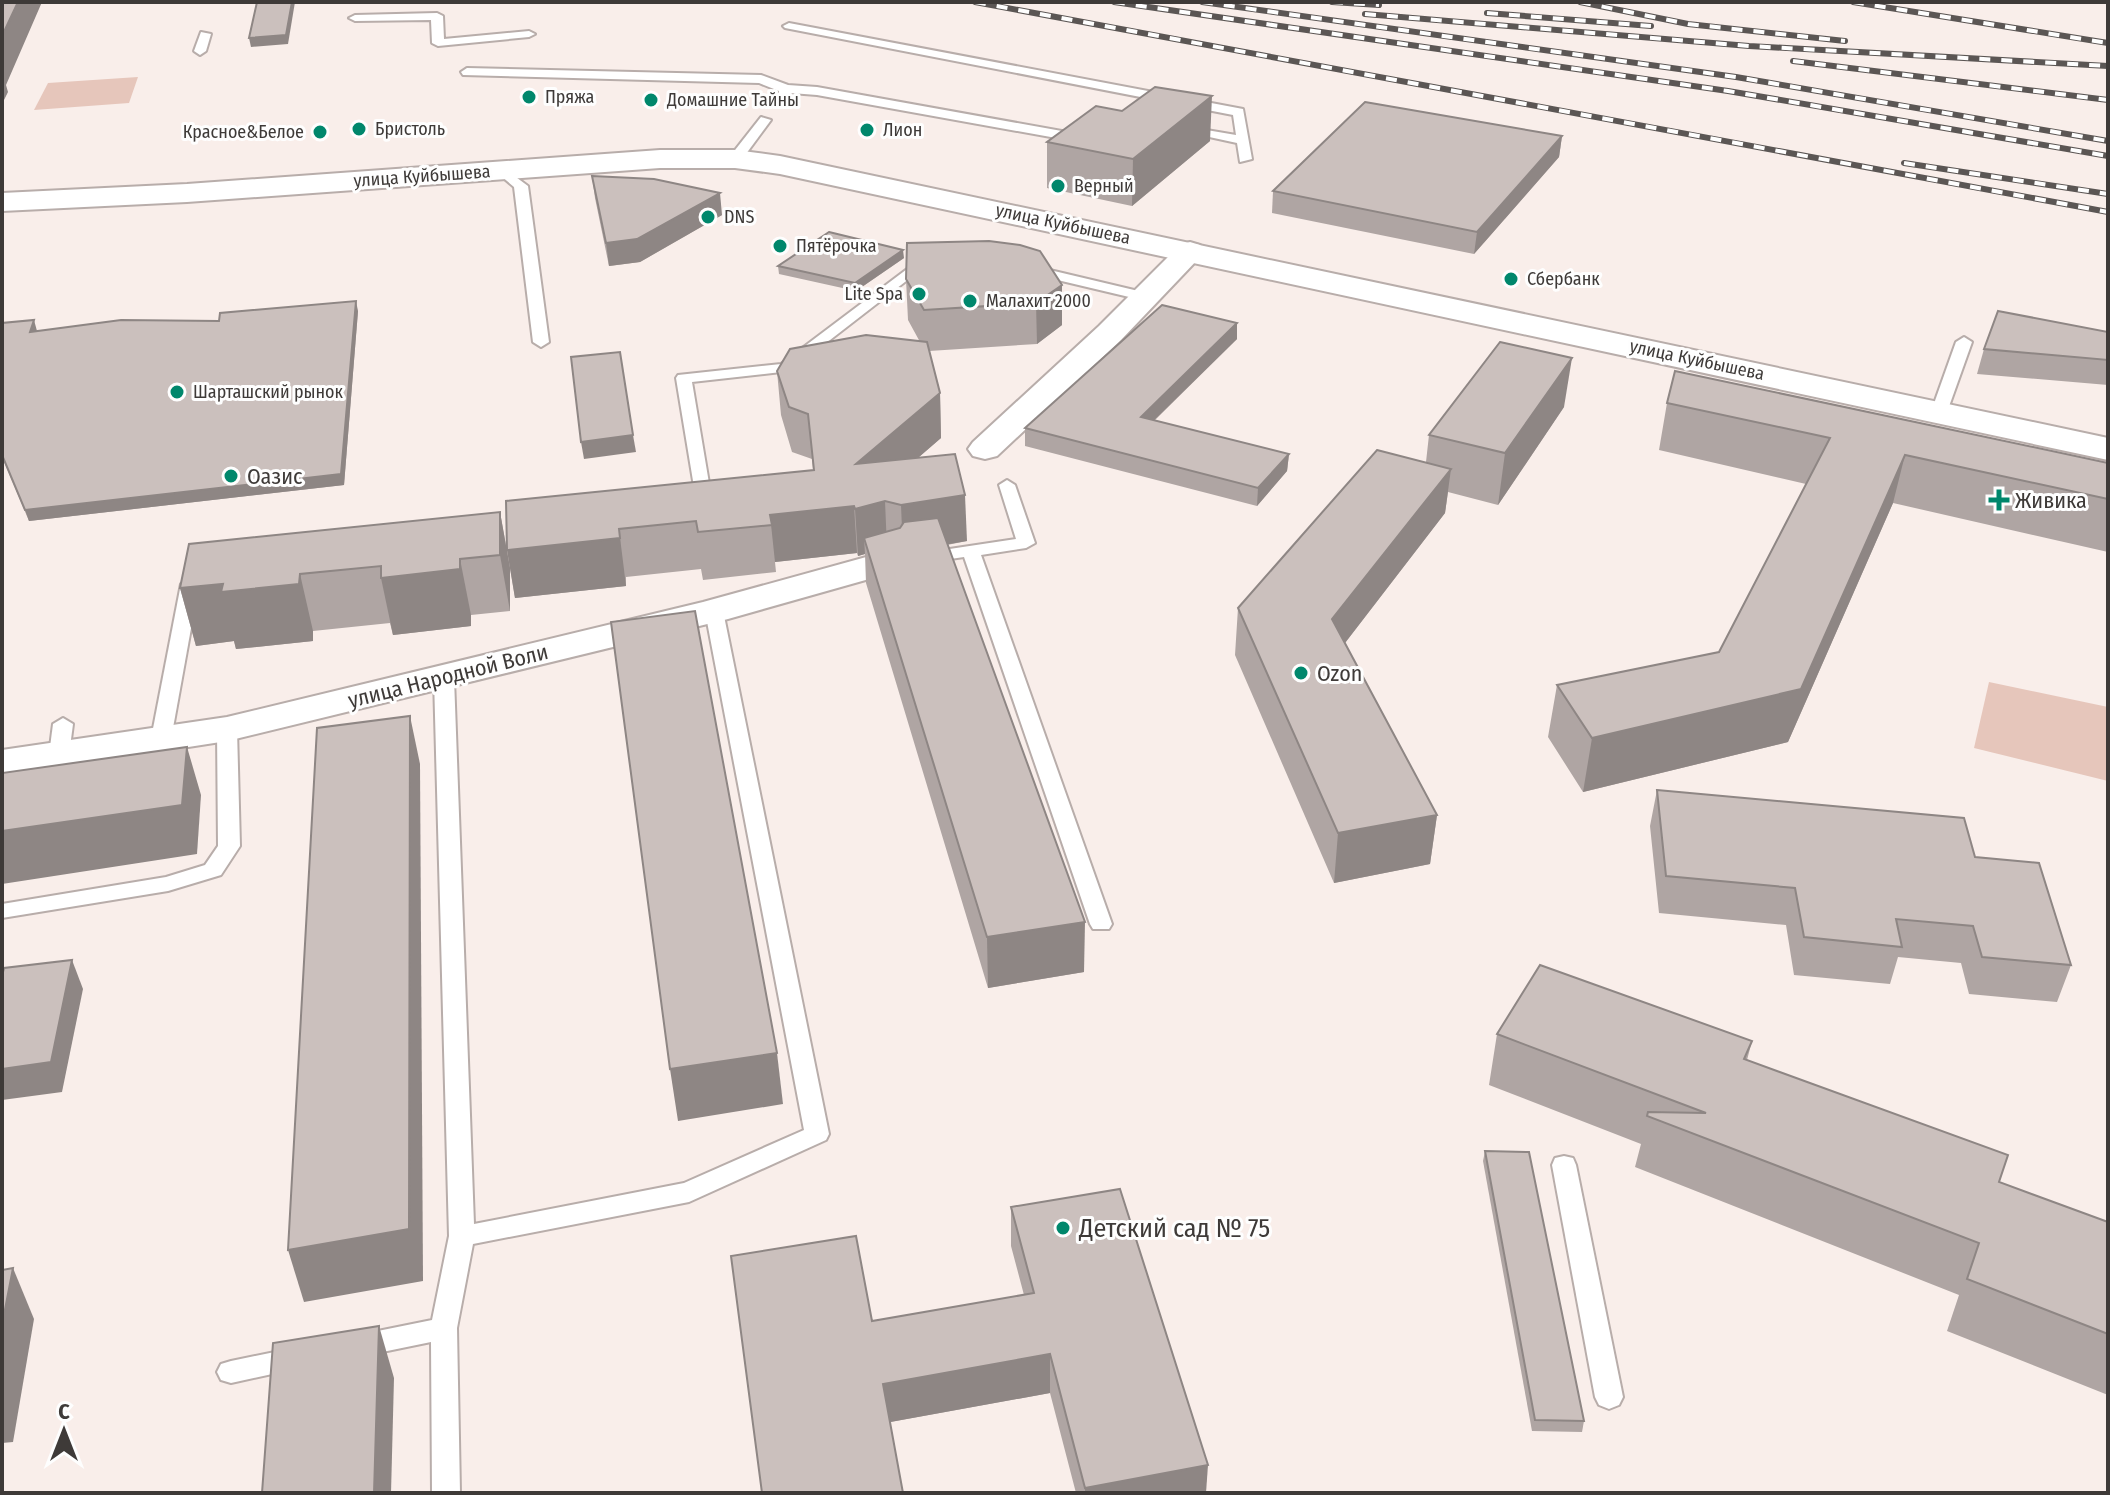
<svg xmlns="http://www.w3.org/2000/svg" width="2110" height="1495" font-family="'Fira Sans Condensed',sans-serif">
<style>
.green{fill:#e6c6bb}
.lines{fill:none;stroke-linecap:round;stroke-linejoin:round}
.service-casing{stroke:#b8adaa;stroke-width:4}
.minor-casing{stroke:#b8adaa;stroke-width:4}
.tertiary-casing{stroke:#b8adaa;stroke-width:4}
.service{fill:#fff;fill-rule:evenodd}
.minor{fill:#fff;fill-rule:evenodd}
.tertiary{fill:#fff;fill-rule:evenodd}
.rail-casing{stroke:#5b5654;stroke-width:6}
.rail{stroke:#fefefe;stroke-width:4;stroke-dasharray:11;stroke-linecap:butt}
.wall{fill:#afa5a3}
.shaded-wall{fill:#8e8684}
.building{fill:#cbc0bd;stroke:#8e8684;stroke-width:2}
.poi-dot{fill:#00876c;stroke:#fefefe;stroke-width:3}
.labels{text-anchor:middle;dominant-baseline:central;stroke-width:6;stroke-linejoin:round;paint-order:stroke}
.far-poi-label{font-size:18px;fill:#3e3a38;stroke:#fefefe;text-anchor:start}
.far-street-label{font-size:18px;fill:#3e3a38;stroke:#fefefe}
.poi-label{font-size:22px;fill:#3e3a38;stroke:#fefefe;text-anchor:start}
.street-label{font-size:22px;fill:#3e3a38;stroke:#fefefe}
.near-poi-label{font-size:26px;fill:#3e3a38;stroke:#fefefe;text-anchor:start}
</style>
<rect width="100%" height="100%" fill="#f9eeea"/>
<g class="green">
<polygon points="138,77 129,103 34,110 48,83"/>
<polygon points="1989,682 2108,707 2108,781 1974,748"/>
</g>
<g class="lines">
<g class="service-casing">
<g id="service">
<polygon points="437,13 443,16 444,39 529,31 535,34 529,37 438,46 432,43 431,20 355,21 349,18 355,15"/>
<polygon points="789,23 1243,109 1252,159 1240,162 1237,143 1177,130 1183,126 1236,135 1233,115 785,28 783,26"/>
<polygon points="201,32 211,34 206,51 200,55 194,51"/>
<polygon points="467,68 761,75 788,85 817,87 1084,135 1090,139 1084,143 817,95 791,93 787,102 783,103 777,99 779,91 759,83 463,75 461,72"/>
<polygon points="761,117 771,120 740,162 730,162 728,159"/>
<polygon points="501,166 528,186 549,342 541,347 533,342 514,187 494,170"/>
<polygon points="927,254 934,258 932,261 790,371 692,382 713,507 704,512 698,511 676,378 678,375 781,364"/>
<polygon points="1033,266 1151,294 1153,297 1146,301 1028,273 1026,270"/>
<polygon points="1964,337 1972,342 1947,412 1945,415 1933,415 1931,412 1956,342"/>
<polygon points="1007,480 1015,485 1035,543 1026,548 981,555 1112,924 1109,929 1093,929 1090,924 964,557 923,563 914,558 923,553 1016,539 999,485"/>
<polygon points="190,579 199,584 171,739 161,745 151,739 181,584"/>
<polygon points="714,605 723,611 829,1134 826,1140 689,1202 473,1244 457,1328 460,1493 432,1493 431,1342 358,1357 348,1354 344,1346 348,1338 358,1335 432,1320 449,1236 434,678 437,674 444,672 454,678 474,1224 684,1183 804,1130 705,611"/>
<polygon points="63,718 73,724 69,755 59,761 49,755 53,724"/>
<polygon points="227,723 237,729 240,846 221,875 168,891 2,918 2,904 166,877 205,865 218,846 217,729"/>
<polygon points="1564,1156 1573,1158 1576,1165 1623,1397 1619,1405 1609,1409 1599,1405 1595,1397 1552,1165 1555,1158"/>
<polygon points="299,1347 309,1350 313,1358 309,1366 231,1383 221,1380 217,1372 221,1364 231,1361"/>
</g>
</g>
<g class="minor-casing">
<g id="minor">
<polygon points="1190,242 1200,245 1205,251 1200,257 1121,340 997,456 985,459 973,456 968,449 973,442 1099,326 1180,245"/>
<polygon points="888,551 901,554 907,562 901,570 728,619 227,741 2,776 2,750 227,717 703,602"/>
</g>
</g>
<g class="tertiary-casing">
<polygon id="tertiary" points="660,150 735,150 780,156 2108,438 2108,460 780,174 735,168 660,168 187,202 2,211 2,193 187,184"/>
</g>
<use href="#service" class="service"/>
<use href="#minor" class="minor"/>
<use href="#tertiary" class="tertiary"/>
<g class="rail-casing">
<g id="rail">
<polyline points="975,2 2108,212"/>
<polyline points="1114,2 1728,91 2108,156"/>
<polyline points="1202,2 1736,77 2108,141"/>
<polyline points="1332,2 1379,5"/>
<polyline points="1580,2 1688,24 1845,41"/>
<polyline points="1853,2 2108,43"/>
<polyline points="1487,13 1651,26"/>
<polyline points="1365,14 1749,46 2108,66"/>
<polyline points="1793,61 2108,100"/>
<polyline points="1904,163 2108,194"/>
</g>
</g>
<use href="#rail" class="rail"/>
</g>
<g class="wall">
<polygon points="1562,136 1559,157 1474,254 1272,213 1273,191"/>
<polygon points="1210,141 1132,206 1047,188 1047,142"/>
<polygon points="592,176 722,215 640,262 609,266 595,198"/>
<polygon points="904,258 856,291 779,274 778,266"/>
<polygon points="906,279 1062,285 1062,325 1037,344 929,351 940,393 941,438 919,457 967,541 947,545 1084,972 988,988 866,583 865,554 858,556 857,553 775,562 776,572 703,580 701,569 626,577 626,586 515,598 507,550 813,470 812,459 792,452 781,415 777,371 920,342 908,320"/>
<polygon points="358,311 344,485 29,521 2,457 2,323 37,331 219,321"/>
<polygon points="1237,323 1237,339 1154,421 1289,454 1287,471 1257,506 1025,446 1025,428"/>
<polygon points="2108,332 2108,385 1977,374 1984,349"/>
<polygon points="1667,403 2108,463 2108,552 1893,503 1788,742 1583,792 1548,737 1557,685 1719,652 1806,484 1659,450"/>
<polygon points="1564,407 1498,505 1448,492 1445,513 1345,643 1437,815 1430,864 1334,883 1235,655 1238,608 1426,462 1429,435"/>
<polygon points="500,512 510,568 510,611 471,615 471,626 393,635 390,623 313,631 313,641 236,649 234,641 196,646 180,588"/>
<polygon points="1657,790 1975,857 2071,965 2057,1002 1969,994 1961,963 1898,957 1890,984 1794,975 1786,925 1659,913 1650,826"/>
<polygon points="1497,1034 1752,1041 1747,1060 1999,1182 2108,1222 2108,1395 1947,1331 1959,1295 1635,1167 1641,1144 1489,1085"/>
<polygon points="1485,1151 1584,1421 1582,1432 1532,1431 1483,1161"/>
<polygon points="1011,1207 1206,1493 1076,1493 1050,1393 890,1422 762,1493 872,1321 1024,1295 1011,1246"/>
</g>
<g class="shaded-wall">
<polygon points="18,2 42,2 6,85 8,92 2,104 2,36"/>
<polygon points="292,2 295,2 288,44 251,47 249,38"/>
<polygon points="1212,96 1210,141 1132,206 1133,159"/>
<polygon points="1562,136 1559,157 1474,254 1477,232"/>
<polygon points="720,193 722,215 640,262 609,266 606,243"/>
<polygon points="903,250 904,258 856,291 855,283"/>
<polygon points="1062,285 1062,325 1037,344 1036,303"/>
<polygon points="356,301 358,311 344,485 29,521 25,510"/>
<polygon points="34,320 37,331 34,343 30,332"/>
<polygon points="1237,323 1237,339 1140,434 1141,417"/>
<polygon points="1572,358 1564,407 1498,505 1505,453"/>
<polygon points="940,393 941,438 861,507 885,501 887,548 864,538 865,554 858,556 855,509 856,464"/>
<polygon points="633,435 636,452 584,459 581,442"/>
<polygon points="1289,454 1287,471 1257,506 1258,488"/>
<polygon points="1905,455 1893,503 1788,742 1583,792 1592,738 1801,689"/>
<polygon points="1451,469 1445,513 1328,665 1332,619"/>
<polygon points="965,495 967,541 903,552 901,505"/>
<polygon points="854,506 857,553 775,562 770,515"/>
<polygon points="500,512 510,568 510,611 500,555"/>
<polygon points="619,529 626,586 515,598 507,550"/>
<polygon points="460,559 471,615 471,626 393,635 381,578"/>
<polygon points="300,574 313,631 313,641 236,649 234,641 196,646 180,588"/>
<polygon points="410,716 420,764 423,1281 304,1302 288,1250"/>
<polygon points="187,747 201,795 197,854 2,884 2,831"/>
<polygon points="1437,815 1430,864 1334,883 1338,833"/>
<polygon points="1085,922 1084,972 988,988 987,937"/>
<polygon points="72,960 83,989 62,1092 2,1100 2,1069"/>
<polygon points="777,1053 783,1104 678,1121 670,1069"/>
<polygon points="13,1268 34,1319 13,1442 2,1443 2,1325"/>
<polygon points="379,1326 394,1378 391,1493 374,1493"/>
<polygon points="1050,1354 1050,1393 885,1423 883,1384"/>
<polygon points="1208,1465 1206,1493 1085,1493 1085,1488"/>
</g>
<g class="building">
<polygon points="2,2 18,2 2,36"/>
<polygon points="257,2 292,2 286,35 249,38"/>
<polygon points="1155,87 1212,96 1133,159 1047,142 1096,106 1122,111"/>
<polygon points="1365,102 1562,136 1477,232 1273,191"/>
<polygon points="592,176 654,179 720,193 637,239 606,243"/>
<polygon points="829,232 903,250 855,283 778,266"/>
<polygon points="989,241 1020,245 1040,251 1062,285 1036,303 924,310 906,279 907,243"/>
<polygon points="356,301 341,474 25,510 2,455 2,323 34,320 30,332 121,320 219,321 220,313"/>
<polygon points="1162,305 1237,323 1141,417 1289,454 1258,488 1025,428"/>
<polygon points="1998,311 2108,332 2108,360 1984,349"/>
<polygon points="866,335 927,342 940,393 856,464 955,454 965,495 901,505 885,501 855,509 854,506 770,515 772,525 698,532 696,521 619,529 620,538 507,550 506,501 814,470 808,414 789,407 777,371 790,349"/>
<polygon points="1500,342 1572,358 1505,453 1429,435"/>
<polygon points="620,352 633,435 581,442 571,357"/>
<polygon points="1675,371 2108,463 2108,499 1905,455 1801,689 1592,738 1557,685 1719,652 1830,438 1667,403"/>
<polygon points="1377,450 1451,469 1332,619 1437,815 1338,833 1238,608"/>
<polygon points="500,512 500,555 460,559 460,569 381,578 381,566 300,574 299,584 221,592 223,584 180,588 189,544"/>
<polygon points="938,518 1085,922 987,937 864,538 900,528 904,522"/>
<polygon points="695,611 777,1053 670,1069 611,622"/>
<polygon points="410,716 409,1229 288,1250 317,728"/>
<polygon points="187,747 182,805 2,831 2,773"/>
<polygon points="1657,790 1964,818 1975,857 2039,863 2071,965 1982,957 1973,926 1896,919 1902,947 1804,937 1795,888 1666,876"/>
<polygon points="72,960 51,1062 2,1069 2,976 4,968"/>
<polygon points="1540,965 1752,1041 1744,1059 2008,1155 1999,1182 2108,1222 2108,1334 1967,1279 1979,1243 1647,1116 1648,1112 1706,1113 1497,1034"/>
<polygon points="1485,1151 1529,1152 1584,1421 1535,1420"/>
<polygon points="1120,1189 1208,1465 1085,1488 1050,1354 883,1384 903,1493 762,1493 731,1256 856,1236 872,1321 1034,1293 1011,1207"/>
<polygon points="13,1268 2,1325 2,1270"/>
<polygon points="379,1326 374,1493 262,1493 273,1343"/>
</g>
<g class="poi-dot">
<circle cx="529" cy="97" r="8"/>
<circle cx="651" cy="100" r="8"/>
<circle cx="359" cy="129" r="8"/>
<circle cx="867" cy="130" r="8"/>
<circle cx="320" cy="132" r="8"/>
<circle cx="1058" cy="186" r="8"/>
<circle cx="708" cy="217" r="8"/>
<circle cx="780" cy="246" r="8"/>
<circle cx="1511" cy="279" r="8"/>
<circle cx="919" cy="294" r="8"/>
<circle cx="970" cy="301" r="8"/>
<circle cx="177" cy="392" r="8"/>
<circle cx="231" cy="476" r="8"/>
<path d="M1995 488h8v8h8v8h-8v8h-8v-8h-8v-8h8z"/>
<circle cx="1301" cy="673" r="8"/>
<circle cx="1063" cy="1228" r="8"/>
</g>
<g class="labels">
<g class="far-poi-label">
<text x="545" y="97">Пряжа</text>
<text x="667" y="100">Домашние Тайны</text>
<text x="375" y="129">Бристоль</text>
<text x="883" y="130">Лион</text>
<text x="304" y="132" text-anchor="end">Красное&amp;Белое</text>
<text x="1074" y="186">Верный</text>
<text x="724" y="217">DNS</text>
<text x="796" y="246">Пятёрочка</text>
<text x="1527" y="279">Сбербанк</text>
<text x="903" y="294" text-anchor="end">Lite Spa</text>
<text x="986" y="301">Малахит 2000</text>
<text x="193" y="392">Шарташский рынок</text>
</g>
<g class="far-street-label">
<text transform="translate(422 176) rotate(-4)">улица Куйбышева</text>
<text transform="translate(1063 224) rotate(12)">улица Куйбышева</text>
<text transform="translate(1697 360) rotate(12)">улица Куйбышева</text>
</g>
<g class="poi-label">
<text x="247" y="476">Оазис</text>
<text x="2015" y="500">Живика</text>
<text x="1317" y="673">Ozon</text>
</g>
<g class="street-label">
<text transform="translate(448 676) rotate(-14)">улица Народной Воли</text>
</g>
<g class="near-poi-label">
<text x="1079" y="1228">Детский сад № 75</text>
</g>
</g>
<rect width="2110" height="1495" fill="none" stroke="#3e3a38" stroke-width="8"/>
<g transform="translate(64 1431)" stroke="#fefefe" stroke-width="6" paint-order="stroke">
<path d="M0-6L14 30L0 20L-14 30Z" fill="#3e3a38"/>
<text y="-12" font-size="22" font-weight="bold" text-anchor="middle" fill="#3e3a38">С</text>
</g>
</svg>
